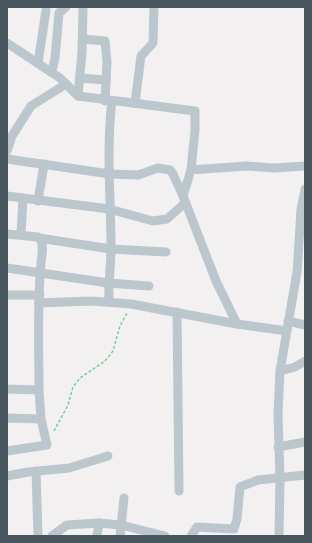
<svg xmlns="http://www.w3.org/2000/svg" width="312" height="543" font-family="Barlow,sans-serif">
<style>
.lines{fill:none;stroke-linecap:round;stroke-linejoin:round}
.path{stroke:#76cf97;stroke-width:1.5;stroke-dasharray:3 2;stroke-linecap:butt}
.minor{stroke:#bcc7cd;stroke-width:9}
</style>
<rect width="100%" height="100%" fill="#f3f0f1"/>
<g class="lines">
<polyline class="path" points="54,431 68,405 73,387 80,378 105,361 113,351 120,326 127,313"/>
<g class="minor">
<polyline points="83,39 105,41 107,62 105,101"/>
<polyline points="7,43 60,78 78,96 195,111 195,130 191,170"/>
<polyline points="38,63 46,10"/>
<polyline points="52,71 55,58 59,13 66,7"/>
<polyline points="80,78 106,80"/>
<polyline points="78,96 82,52 83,7"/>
<polyline points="135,103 141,56 153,43 154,7"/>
<polyline points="7,151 12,136 31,106 66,84"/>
<polyline points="7,159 110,174 138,175 158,168 170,170 173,174 183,196 216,281 237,324"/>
<polyline points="7,196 109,209 153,221 167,219 185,203"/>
<polyline points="183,196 191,170 246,166 274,168 305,166"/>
<polyline points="38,201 44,164"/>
<path d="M7,234L38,237C45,242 42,254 41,263C37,305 39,348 39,390L7,389"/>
<polyline points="21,234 23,199"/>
<polyline points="39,238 111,249 166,252"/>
<polyline points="7,268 108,283 149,286"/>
<polyline points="7,295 40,295"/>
<path d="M109,302C108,284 111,266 111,248C111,199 106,149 112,101"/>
<polyline points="39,303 91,301 131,304 237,324 287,331"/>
<polyline points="177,312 179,491"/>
<polyline points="288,321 305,325"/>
<polyline points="280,371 295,367 305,361"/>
<polyline points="7,418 41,419"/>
<polyline points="278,447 305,442"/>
<polyline points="7,451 47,445 41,419 39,390"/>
<polyline points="36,471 38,536"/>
<polyline points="7,476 28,472 69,468 108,456"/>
<polyline points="52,536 67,525 99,523 121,525 165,536"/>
<polyline points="97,536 99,523"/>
<polyline points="120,536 124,498"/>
<polyline points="191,536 197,527 234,529 237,519 240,487 258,480 305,475"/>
<polyline points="279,536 280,478 278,414 280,371 297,272 301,210 305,189"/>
</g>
</g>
<rect width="312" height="543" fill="none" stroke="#48575e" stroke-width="16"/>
</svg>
